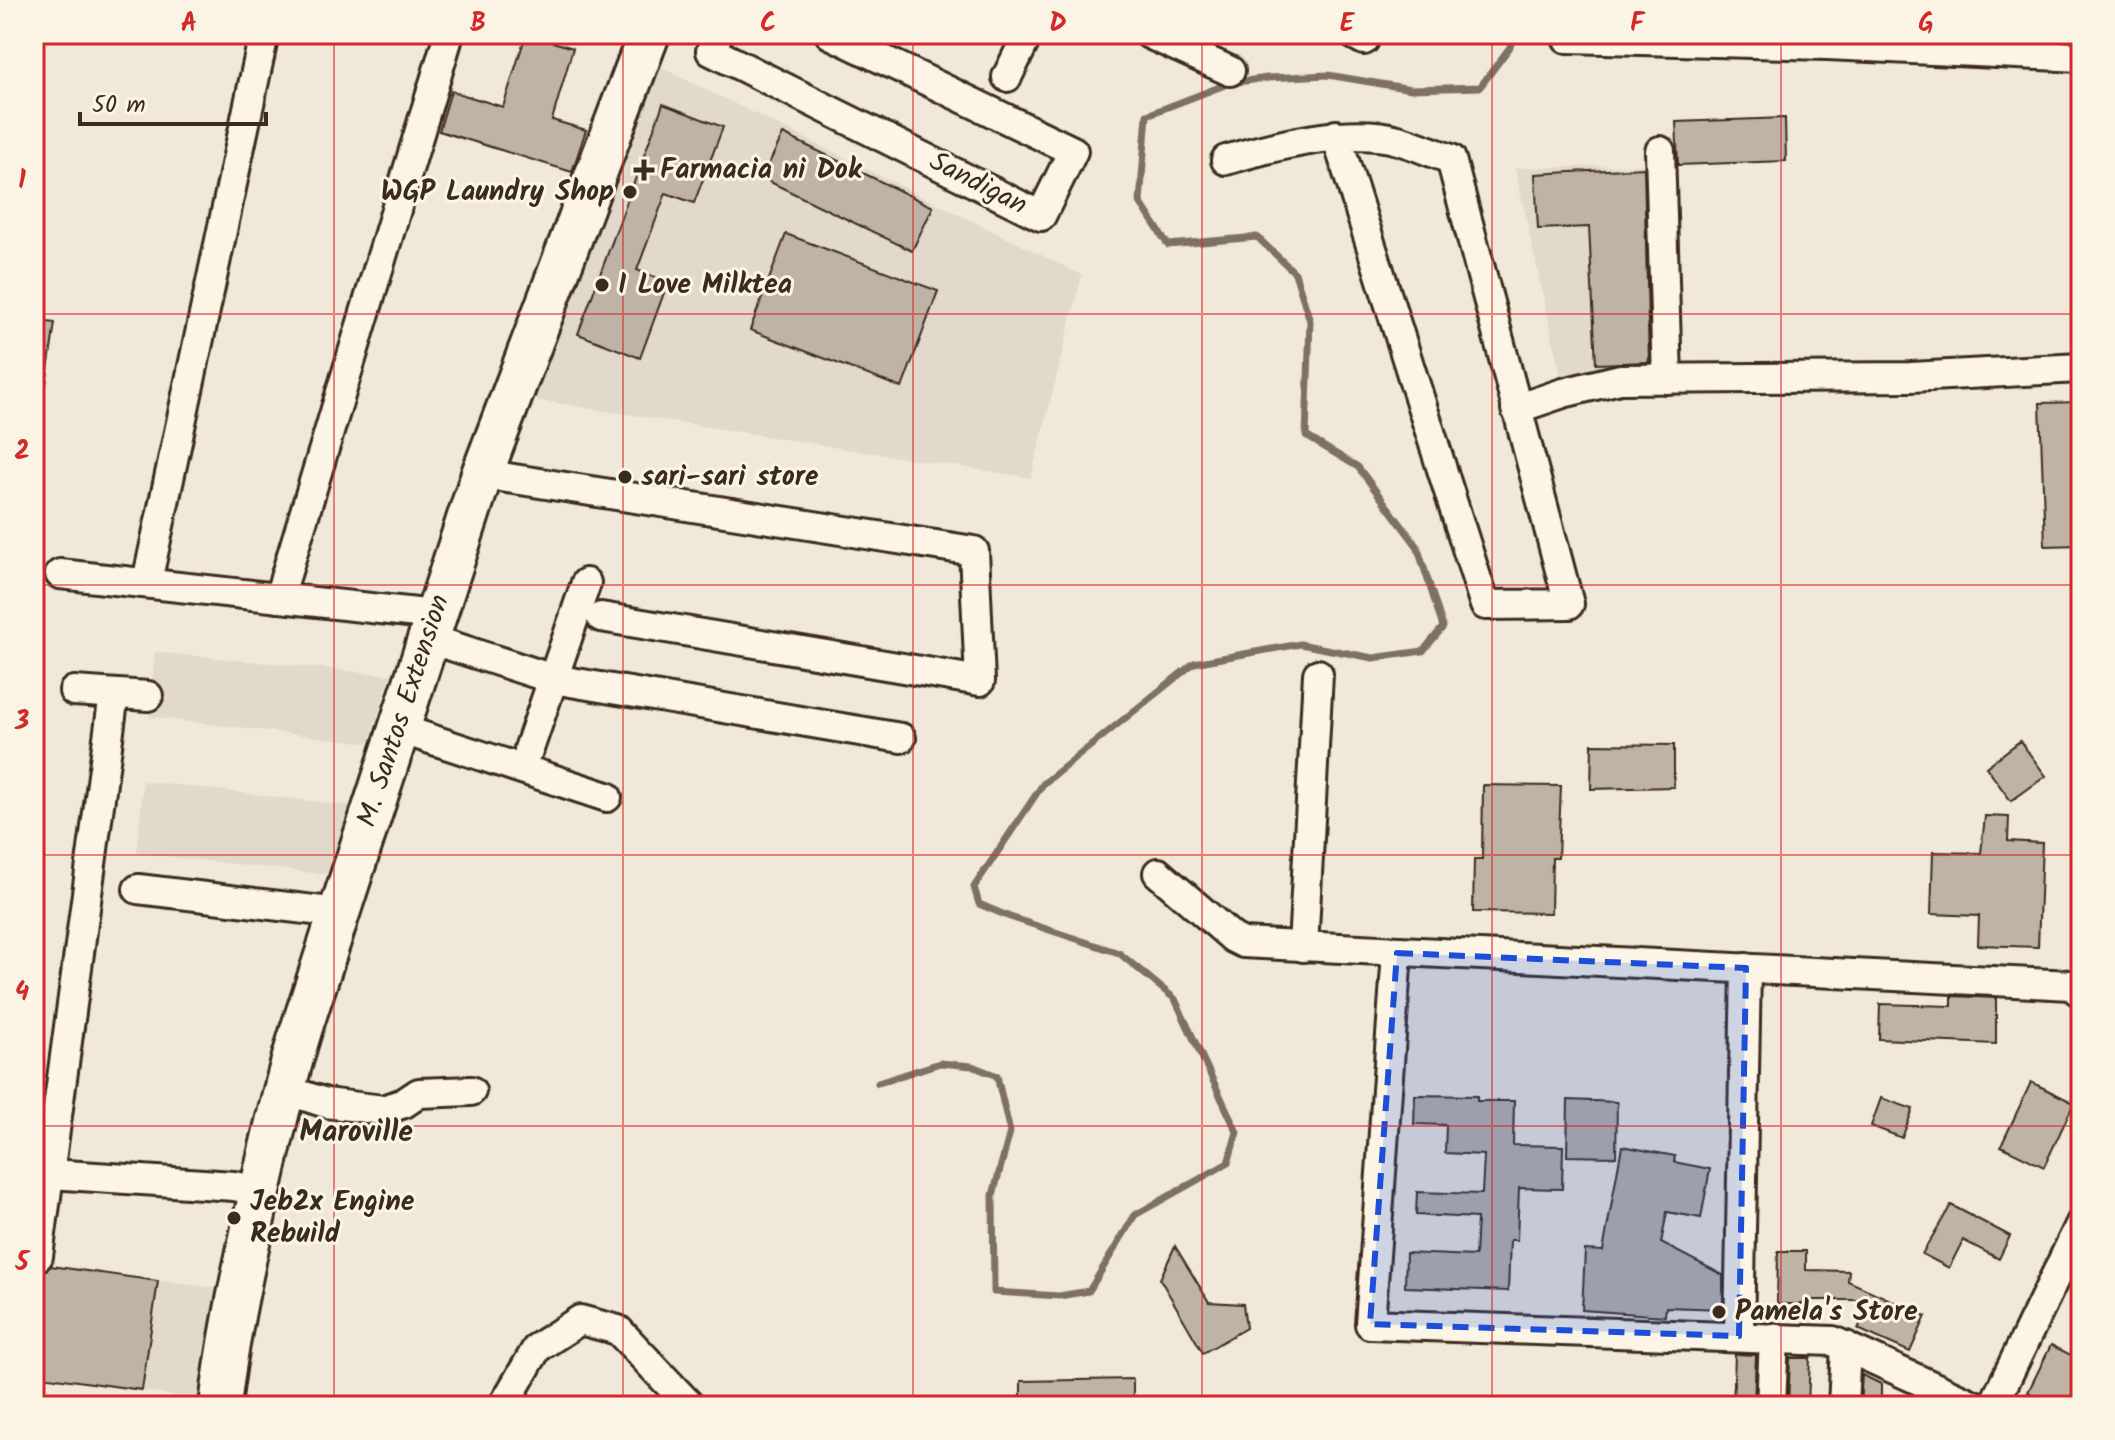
<svg xmlns="http://www.w3.org/2000/svg" width="2115" height="1440" font-family="Kalam,sans-serif">
<style>
.built{fill:#e1d9c9}
.lines{fill:none;stroke-linecap:round;stroke-linejoin:round}
.stream{stroke:#7e7163;stroke-width:7}
.building{fill:#beb3a4;stroke:#3b2a1e;stroke-width:2}
.street-casing{stroke:#3b2a1e;stroke-width:34}
.secondary-casing{stroke:#3b2a1e;stroke-width:46}
.street{stroke:#fcf5e5;stroke-width:28}
.secondary{stroke:#fcf5e5;stroke-width:40}
.marked{fill:#1d4ed8;fill-opacity:0.2;stroke:#1d4ed8;stroke-width:6;stroke-dasharray:16 10;stroke-linejoin:round}
.grid{fill:none;stroke:#d62828;stroke-width:2;stroke-opacity:0.55}
.poi-dot{fill:#3b2a1e;stroke:#fcf5e5;stroke-width:3}
.labels{text-anchor:middle;dominant-baseline:central;stroke-width:6;stroke-linejoin:round;paint-order:stroke}
.poi-label{font-size:28px;font-weight:bold;fill:#3b2a1e;stroke:#fcf5e5;text-anchor:start}
.street-label{font-size:28px;fill:#3b2a1e;stroke:#fcf5e5}
.neighbourhood-label{font-size:30px;font-weight:bold;fill:#3b2a1e;stroke:#fcf5e5}
.neatline{fill:none;stroke:#d62828;stroke-width:3}
.grid-label{font-size:26px;text-anchor:middle;font-weight:bold;fill:#d62828}
</style>
<rect width="100%" height="100%" fill="#f0e9d9"/>
<filter id="ink" filterUnits="userSpaceOnUse"><feTurbulence type="fractalNoise" baseFrequency=".0125" numOctaves="2"/><feDisplacementMap in="SourceGraphic" scale="16" xChannelSelector="R" yChannelSelector="G"/><feConvolveMatrix kernelMatrix="1 2 1 2 8 2 1 2 1" color-interpolation-filters="sRGB"/></filter>
<g filter="url(#ink)">
<g class="built">
<polygon points="658,66 1082,275 1031,478 530,399"/>
<polygon points="1651,165 1661,365 1616,364 1561,377 1515,168"/>
<polygon points="155,652 391,675 369,743 149,717"/>
<polygon points="143,781 353,806 331,875 137,853"/>
<polygon points="34,1264 230,1290 212,1401 34,1375"/>
</g>
<g class="lines">
<polyline class="stream" points="878,1083 940,1063 972,1066 997,1076 1010,1132 993,1195 994,1292 1059,1296 1089,1291 1135,1215 1228,1163 1237,1132 1175,999 1119,953 1010,917 979,904 974,887 1043,784 1194,663 1300,644 1373,658 1423,651 1443,627 1417,546 1358,467 1306,436 1310,321 1295,273 1257,237 1168,245 1140,202 1147,115 1230,83 1268,78 1328,75 1411,89 1480,87 1510,47 1514,34"/>
</g>
<g class="building">
<polygon points="526,34 573,48 552,120 586,130 572,172 439,131 451,91 503,107"/>
<polygon points="663,104 723,127 694,203 666,193 637,270 668,282 640,358 578,334"/>
<polygon points="1785,118 1786,161 1678,165 1676,122"/>
<polygon points="783,134 933,207 912,251 762,178"/>
<polygon points="1644,168 1649,362 1596,364 1589,227 1538,229 1535,174"/>
<polygon points="786,234 938,291 902,388 750,330"/>
<polygon points="34,320 55,323 46,384 34,383"/>
<polygon points="2081,402 2081,545 2045,546 2040,403"/>
<polygon points="2020,741 2046,776 2011,801 1986,767"/>
<polygon points="1592,744 1674,745 1674,787 1591,789"/>
<polygon points="1483,785 1561,786 1558,858 1552,858 1551,913 1473,912 1474,859 1482,859"/>
<polygon points="1985,816 2009,817 2008,841 2042,843 2038,947 1978,945 1979,916 1931,914 1933,852 1981,853"/>
<polygon points="1952,996 1996,998 1996,1044 1879,1039 1880,1004 1952,1006"/>
<polygon points="2031,1082 2074,1103 2044,1167 2001,1146"/>
<polygon points="1415,1095 1477,1096 1477,1101 1514,1101 1513,1145 1563,1146 1562,1189 1519,1188 1517,1240 1510,1240 1508,1291 1405,1287 1406,1253 1475,1256 1477,1218 1416,1215 1417,1192 1482,1194 1484,1155 1445,1153 1446,1125 1414,1124"/>
<polygon points="1881,1098 1913,1109 1902,1138 1871,1126"/>
<polygon points="1568,1100 1617,1102 1616,1157 1567,1156"/>
<polygon points="1622,1146 1675,1156 1674,1162 1710,1169 1701,1218 1667,1212 1661,1243 1723,1275 1723,1309 1666,1307 1665,1316 1582,1310 1585,1250 1603,1251"/>
<polygon points="1951,1205 2010,1236 1999,1259 1963,1240 1949,1268 1922,1254"/>
<polygon points="1175,1246 1209,1302 1243,1304 1246,1328 1203,1353 1160,1279"/>
<polygon points="1778,1251 1806,1251 1806,1270 1849,1271 1848,1281 1926,1316 1910,1352 1858,1329 1871,1300 1806,1300 1805,1304 1777,1304"/>
<polygon points="51,1266 158,1281 142,1390 34,1375 34,1272 44,1272"/>
<polygon points="2051,1345 2081,1360 2081,1406 2057,1406 2028,1392"/>
<polygon points="1735,1354 1756,1355 1754,1406 1733,1406"/>
<polygon points="1790,1358 1810,1358 1808,1406 1788,1406"/>
<polygon points="1862,1375 1881,1384 1881,1406 1860,1406"/>
<polygon points="1133,1379 1133,1406 1021,1406 1021,1381"/>
</g>
<g class="lines">
<g class="street-casing">
<g id="street">
<polyline points="718,34 711,51 1041,216 1073,151 830,34"/>
<polyline points="1149,34 1230,71"/>
<polyline points="1353,34 1364,40"/>
<polyline points="1567,38 1827,45 2081,57"/>
<polyline points="1007,77 1028,34"/>
<polyline points="1660,151 1667,379"/>
<path d="M1226,160C1273,146 1349,126 1398,140C1416,145 1433,153 1451,159L1569,604L1485,605L1336,135"/>
<polyline points="1516,409 1563,393 1620,379 1911,377 2081,368"/>
<polyline points="482,474 974,551 980,681 601,617"/>
<polyline points="60,574 435,615"/>
<polyline points="147,582 264,34"/>
<polyline points="279,598 449,34"/>
<polyline points="427,638 553,679 901,738"/>
<polyline points="74,691 148,696"/>
<polyline points="397,728 607,797"/>
<polyline points="529,749 586,583"/>
<polyline points="1158,873 1233,938 1243,943 2071,985 2081,993"/>
<polyline points="138,889 339,913"/>
<polyline points="1303,947 1318,674"/>
<polyline points="1397,953 1370,1324 1833,1341 1976,1406"/>
<polyline points="283,1089 326,1103 383,1110 404,1103 419,1093 471,1091"/>
<polyline points="50,1174 234,1186 260,1191"/>
<polyline points="38,1256 114,694"/>
<polyline points="1739,1336 1746,968"/>
<polyline points="503,1406 537,1348 580,1320 618,1330 690,1406"/>
<polyline points="1771,1406 1774,1338"/>
<polyline points="1843,1406 1846,1346"/>
<polyline points="1993,1406 2081,1223"/>
</g>
</g>
<g class="secondary-casing">
<path id="secondary" d="M220,1406C227,1345 240,1284 253,1224C267,1158 282,1092 302,1027L482,474L649,34"/>
</g>
<use href="#street" class="street"/>
<use href="#secondary" class="secondary"/>
</g>
</g>
<path class="marked" d="M1397,953L1746,968L1739,1336L1370,1324Z"/>
<path class="grid" d="M334,34V1406M623,34V1406M913,34V1406M1202,34V1406M1492,34V1406M1781,34V1406M34,314H2081M34,585H2081M34,855H2081M34,1126H2081"/>
<g class="poi-dot">
<path d="M640 158h8v8h8v8h-8v8h-8v-8h-8v-8h8z"/>
<circle cx="630" cy="192" r="8"/>
<circle cx="602" cy="285" r="8"/>
<circle cx="625" cy="477" r="8"/>
<circle cx="234" cy="1218" r="8"/>
<circle cx="1719" cy="1312" r="8"/>
</g>
<g class="labels">
<g class="poi-label">
<text x="660" y="170">Farmacia ni Dok</text>
<text x="614" y="192" text-anchor="end">WGP Laundry Shop</text>
<text x="618" y="285">I Love Milktea</text>
<text x="641" y="477">sari-sari store</text>
<text x="250" y="1202">Jeb2x Engine<tspan x="250" dy="32">Rebuild</tspan></text>
<text x="1735" y="1312">Pamela's Store</text>
</g>
<g class="street-label">
<text transform="translate(978 184) rotate(27)">Sandigan</text>
<text transform="translate(404 711) rotate(-72)">M. Santos Extension</text>
</g>
<g class="neighbourhood-label">
<text x="356" y="1133">Maroville</text>
</g>
</g>
<rect width="2115" height="1440" fill="none" stroke="#fcf5e5" stroke-width="88"/>
<path d="M80 112v12h186v-12" fill="none" stroke="#3b2a1e" stroke-width="4"/>
<text x="92" y="112" font-size="24" fill="#3b2a1e" stroke="#fcf5e5" stroke-width="6" paint-order="stroke">50 m</text>
<rect x="44" y="44" width="2027" height="1352" class="neatline"/>
<g class="grid-label">
<text x="189" y="31">A</text>
<text x="478" y="31">B</text>
<text x="768" y="31">C</text>
<text x="1058" y="31">D</text>
<text x="1347" y="31">E</text>
<text x="1637" y="31">F</text>
<text x="1926" y="31">G</text>
<text x="22" y="188">1</text>
<text x="22" y="459">2</text>
<text x="22" y="729">3</text>
<text x="22" y="1000">4</text>
<text x="22" y="1270">5</text>
</g>
</svg>
